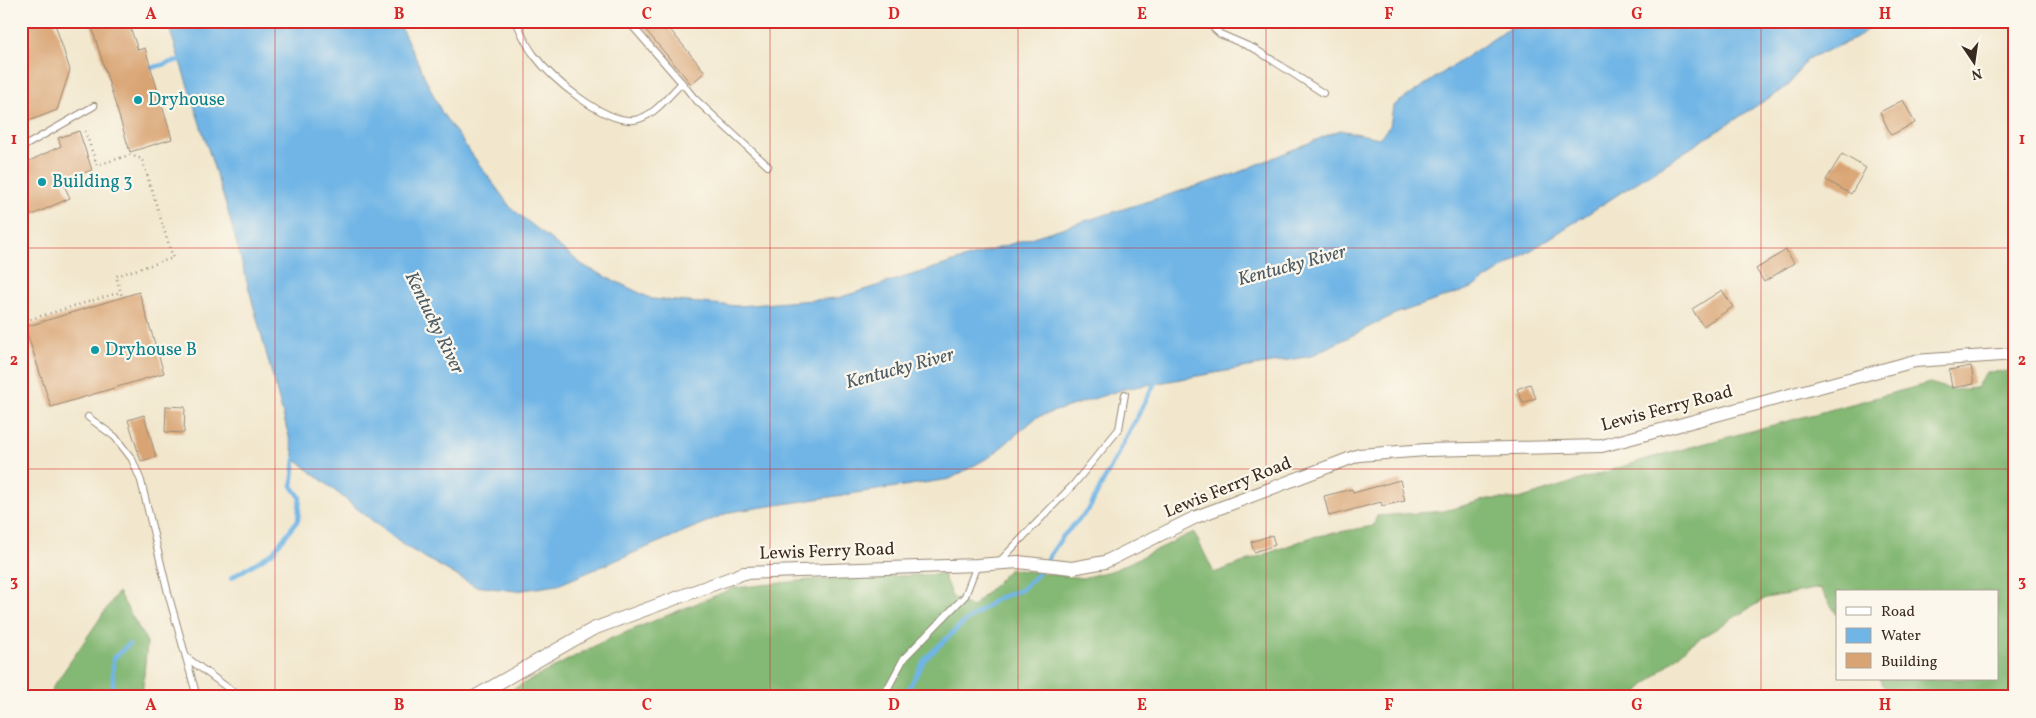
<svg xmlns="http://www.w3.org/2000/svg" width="2036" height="718" font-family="Vollkorn,serif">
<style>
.forest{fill:#84b874;stroke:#607149}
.water{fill:#6fb5e6;stroke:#557082}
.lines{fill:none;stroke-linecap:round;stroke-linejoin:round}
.stream{stroke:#6fb5e6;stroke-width:4.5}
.building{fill:#d9a473}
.service-casing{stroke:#968876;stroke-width:8}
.minor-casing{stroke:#968876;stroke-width:14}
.path{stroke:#968876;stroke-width:2.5;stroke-dasharray:1 4;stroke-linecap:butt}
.service{stroke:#fff;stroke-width:6}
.minor{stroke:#fff;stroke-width:12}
.grid{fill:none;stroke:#d62828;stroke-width:1;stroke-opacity:0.55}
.culture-dot{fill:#0f9aa8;stroke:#fbf7ec;stroke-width:2}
.labels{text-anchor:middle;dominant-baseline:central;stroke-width:4.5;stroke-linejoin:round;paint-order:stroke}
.culture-label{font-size:18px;fill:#0d838f;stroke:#fbf7ec;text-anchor:start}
.street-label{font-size:18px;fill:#3b2a1e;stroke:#fbf7ec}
.water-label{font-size:19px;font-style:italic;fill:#4d5b64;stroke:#fbf7ec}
.neatline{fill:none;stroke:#d62828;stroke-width:2}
.grid-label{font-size:16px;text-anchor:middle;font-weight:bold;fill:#d62828}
</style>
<rect width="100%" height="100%" fill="#fbf7ec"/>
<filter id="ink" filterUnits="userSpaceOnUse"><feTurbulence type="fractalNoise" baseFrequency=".02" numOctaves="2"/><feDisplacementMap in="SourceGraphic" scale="10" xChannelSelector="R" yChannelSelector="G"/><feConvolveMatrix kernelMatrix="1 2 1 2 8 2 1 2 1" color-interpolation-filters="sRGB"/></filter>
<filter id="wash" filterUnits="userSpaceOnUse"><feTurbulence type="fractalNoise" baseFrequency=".0096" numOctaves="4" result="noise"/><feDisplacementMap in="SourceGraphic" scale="20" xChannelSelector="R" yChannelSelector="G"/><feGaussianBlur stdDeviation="1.12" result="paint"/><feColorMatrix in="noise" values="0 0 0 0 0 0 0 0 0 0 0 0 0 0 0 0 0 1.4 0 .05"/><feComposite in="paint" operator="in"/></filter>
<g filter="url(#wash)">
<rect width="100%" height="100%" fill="#f2e7cd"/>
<g class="forest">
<polygon points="2015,371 2015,697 1891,697 1879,679 1997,679 1997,592 1837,592 1837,615 1820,588 1766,598 1691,644 1632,697 498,697 600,643 734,588 809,580 943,574 952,597 972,607 1010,569 1082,578 1114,570 1194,532 1214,573 1312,537 1373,526 1377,516 1444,511 1488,499 1519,499 1650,458 1930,383 1953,390 1976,388 1986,372"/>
<polygon points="118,592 147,642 142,697 51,697 53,687"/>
</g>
<polygon class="water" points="167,21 398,21 442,113 511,208 584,266 652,299 738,306 838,298 1232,175 1340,130 1379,138 1390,126 1393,106 1520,21 1877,21 1857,38 1807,59 1789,85 1472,288 1395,314 1311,356 1124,389 1037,417 991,456 950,479 730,512 558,585 516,591 475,586 403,545 295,459 227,208"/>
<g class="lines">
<g class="stream">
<polyline points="151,68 179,60"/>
<polyline points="231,578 272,553 298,520 300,497 292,486 295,459 298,456"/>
<polyline points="113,697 113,659 129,644"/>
<polyline points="904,697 925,659 962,624 998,598 1021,590 1036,576 1063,536 1089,509 1157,379"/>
</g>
</g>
<g id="blocks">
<g class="building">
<polygon points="21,21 54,21 70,70 57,110 21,124"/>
<polygon points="90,21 128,21 138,50 145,48 172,139 130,152"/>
<polygon points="651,21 663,21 705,72 691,84 644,28"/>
<polygon points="1903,100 1915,123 1891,135 1880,112"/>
<polygon points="79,131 92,170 62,181 70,198 21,220 21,165 61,146 58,138"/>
<polygon points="1842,154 1866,168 1851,194 1826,180"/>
<polygon points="1786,250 1794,263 1764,282 1756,269"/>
<polygon points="1722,290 1733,307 1703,326 1692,309"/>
<polygon points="139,292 164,373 51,407 25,327"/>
<polygon points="1971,366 1974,384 1952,388 1949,370"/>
<polygon points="1530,384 1536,398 1523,403 1517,389"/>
<polygon points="166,406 185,407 184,433 165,432"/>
<polygon points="144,415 156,457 141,461 128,420"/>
<polygon points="1400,480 1405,501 1382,506 1381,502 1329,516 1324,496 1352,489 1353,493"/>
<polygon points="1272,535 1275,545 1254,552 1251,542"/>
</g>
</g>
</g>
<g filter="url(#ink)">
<use href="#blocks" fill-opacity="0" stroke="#968876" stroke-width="1"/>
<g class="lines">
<g class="service-casing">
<g id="service">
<path d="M516,21C521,32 526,45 534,55C551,78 603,123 634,120C653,118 669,95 682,83L694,98L768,166"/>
<polyline points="628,21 682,83"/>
<polyline points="1206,21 1220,34 1255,49 1323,93"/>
<polyline points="21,148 94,106"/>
<polyline points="88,417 115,437 132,459 141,481 168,593 197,697"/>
<polyline points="998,563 1074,484 1119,429 1125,394"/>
<polyline points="186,657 240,697"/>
<polyline points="883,697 904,658 965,596 977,565"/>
</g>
</g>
<g class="minor-casing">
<polyline id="minor" points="474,697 593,629 744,573 977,565 1018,562 1072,568 1105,562 1196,517 1359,455 1426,450 1602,446 1915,361 2015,354"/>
</g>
<g class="path">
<polyline points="85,131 97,165 130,155 142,159 173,258 116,276 122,297"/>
<polyline points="21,322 121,292"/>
</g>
<use href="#service" class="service"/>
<use href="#minor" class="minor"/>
</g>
</g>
<path class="grid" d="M275,21V697M523,21V697M770,21V697M1018,21V697M1266,21V697M1513,21V697M1761,21V697M21,248H2015M21,469H2015"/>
<g class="culture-dot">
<circle cx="138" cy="100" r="5"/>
<circle cx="42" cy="182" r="5"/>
<circle cx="95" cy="350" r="5"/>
</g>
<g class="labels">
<g class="culture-label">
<text x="148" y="100">Dryhouse</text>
<text x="52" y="182">Building 3</text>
<text x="105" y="350">Dryhouse B</text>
</g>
<g class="street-label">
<text transform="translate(1667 409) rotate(-15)">Lewis Ferry Road</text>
<text transform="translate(1228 488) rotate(-22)">Lewis Ferry Road</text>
<text transform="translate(827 552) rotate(-2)">Lewis Ferry Road</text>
</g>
<g class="water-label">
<text transform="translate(1292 266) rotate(-15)">Kentucky River</text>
<text transform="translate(434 323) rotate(64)">Kentucky River</text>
<text transform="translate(900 369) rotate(-15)">Kentucky River</text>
</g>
</g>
<rect width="2036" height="718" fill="none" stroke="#fbf7ec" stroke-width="55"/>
<rect x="1836" y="590" width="162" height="90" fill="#fbf7ec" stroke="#aea59a"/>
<rect x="1846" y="607" width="25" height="8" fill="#ffffff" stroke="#aea59a"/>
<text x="1881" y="616" font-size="15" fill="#3b2a1e">Road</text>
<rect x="1846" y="628" width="25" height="15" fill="#6fb5e6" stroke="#aea59a"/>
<text x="1881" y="640" font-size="15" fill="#3b2a1e">Water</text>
<rect x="1846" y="653" width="25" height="15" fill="#d9a473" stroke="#aea59a"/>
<text x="1881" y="666" font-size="15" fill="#3b2a1e">Building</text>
<g transform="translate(1974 62) rotate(167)" stroke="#fbf7ec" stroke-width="4" paint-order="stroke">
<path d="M0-4L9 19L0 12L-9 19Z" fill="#3b2a1e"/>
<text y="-8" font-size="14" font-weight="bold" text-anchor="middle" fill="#3b2a1e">N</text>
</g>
<rect x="28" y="28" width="1980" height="662" class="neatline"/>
<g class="grid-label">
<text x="151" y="19">A</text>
<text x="399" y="19">B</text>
<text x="647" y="19">C</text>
<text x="894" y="19">D</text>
<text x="1142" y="19">E</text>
<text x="1389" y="19">F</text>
<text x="1637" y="19">G</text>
<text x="1885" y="19">H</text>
<text x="14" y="144">1</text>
<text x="2022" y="144">1</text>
<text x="14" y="365">2</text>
<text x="2022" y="365">2</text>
<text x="14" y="586">3</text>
<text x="2022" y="586">3</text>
<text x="151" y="710">A</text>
<text x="399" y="710">B</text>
<text x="647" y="710">C</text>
<text x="894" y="710">D</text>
<text x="1142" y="710">E</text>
<text x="1389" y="710">F</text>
<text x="1637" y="710">G</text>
<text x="1885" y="710">H</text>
</g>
</svg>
